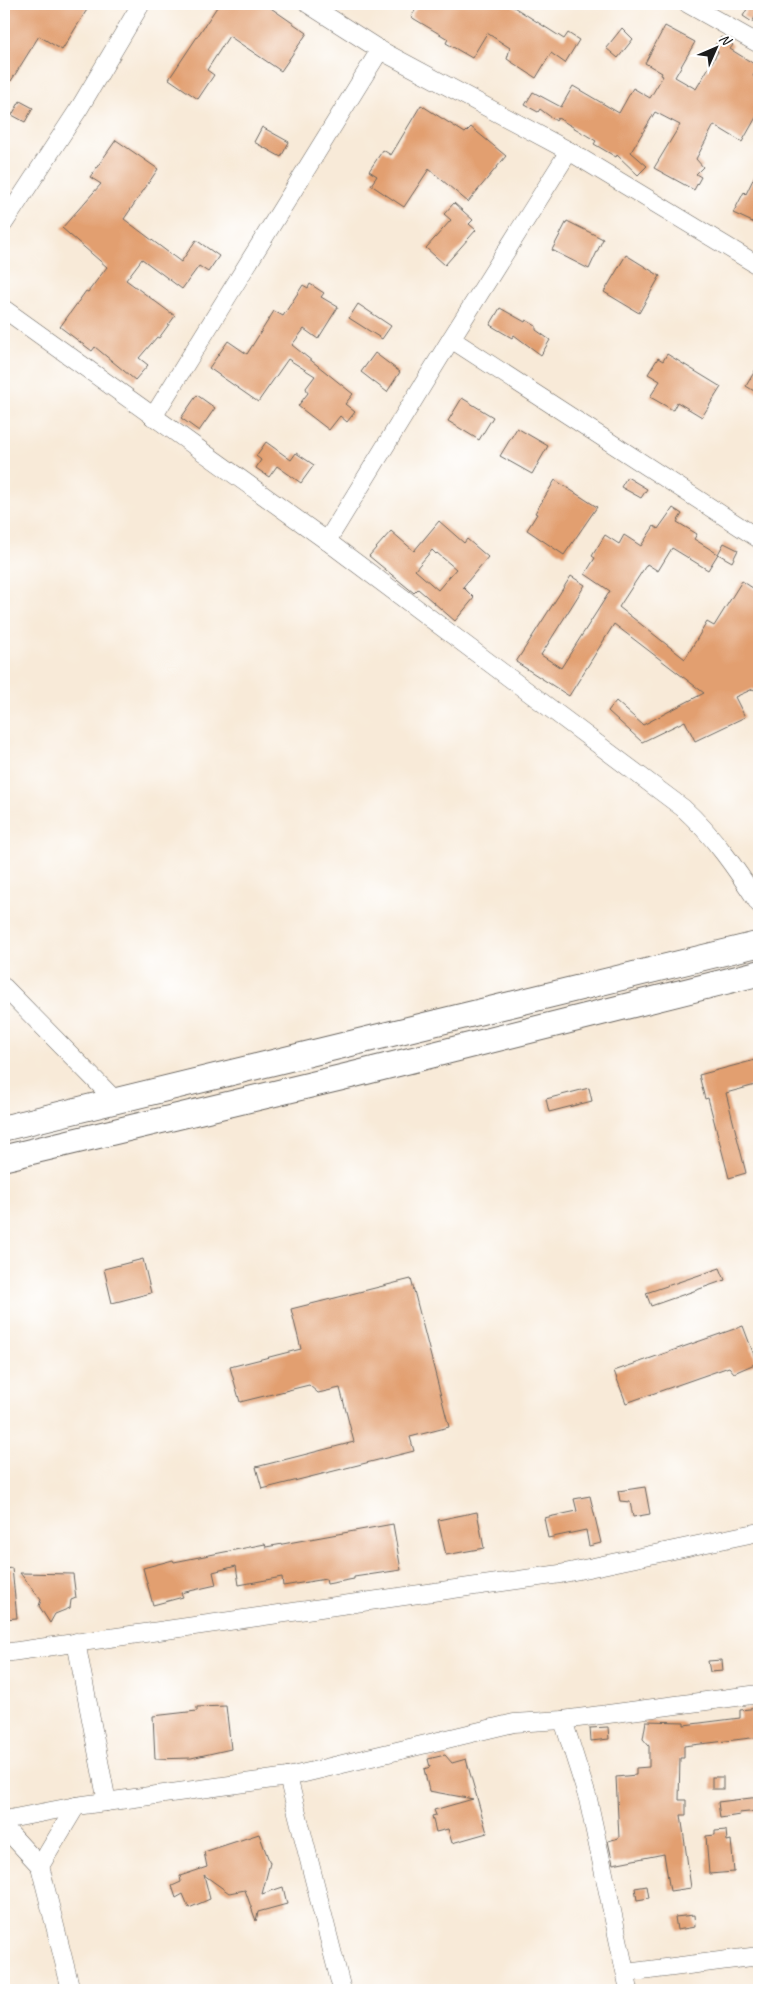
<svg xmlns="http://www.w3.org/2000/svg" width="763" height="1994" font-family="Caveat,sans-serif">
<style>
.building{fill:#e29f6f;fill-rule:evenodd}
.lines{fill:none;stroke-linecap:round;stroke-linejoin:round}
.street-casing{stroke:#69645e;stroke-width:19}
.secondary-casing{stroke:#69645e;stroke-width:27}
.street{stroke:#fff;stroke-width:18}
.secondary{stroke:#fff;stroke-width:25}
</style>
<rect width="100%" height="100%" fill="#fff"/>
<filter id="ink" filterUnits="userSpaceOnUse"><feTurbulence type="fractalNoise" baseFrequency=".02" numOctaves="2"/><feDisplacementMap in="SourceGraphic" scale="10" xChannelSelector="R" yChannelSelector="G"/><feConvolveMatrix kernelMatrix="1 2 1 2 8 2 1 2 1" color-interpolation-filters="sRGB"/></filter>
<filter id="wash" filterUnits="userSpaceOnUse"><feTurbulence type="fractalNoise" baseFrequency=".0096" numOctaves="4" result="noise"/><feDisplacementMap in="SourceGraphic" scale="20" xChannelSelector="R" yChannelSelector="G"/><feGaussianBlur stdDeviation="1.12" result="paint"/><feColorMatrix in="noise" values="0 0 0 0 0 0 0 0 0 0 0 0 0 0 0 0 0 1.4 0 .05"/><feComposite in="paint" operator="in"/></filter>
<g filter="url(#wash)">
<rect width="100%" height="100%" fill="#f8ead8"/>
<g id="blocks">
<g class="building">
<polygon points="4,4 81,4 88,8 62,50 39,36 11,81 4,76"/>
<polygon points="219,4 265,4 307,33 281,71 229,36 207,70 214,75 198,99 169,79"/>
<polygon points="419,4 509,4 564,39 568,33 579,40 565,63 551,53 536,78 507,59 510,48 487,33 472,58 446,43 448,39 411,17"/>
<polygon points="750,4 759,4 759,11 752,22 743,16"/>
<polygon points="665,26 695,42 675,77 696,89 718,52 713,48 721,37 733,45 730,49 759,67 753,76 759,80 759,112 742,142 714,125 696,159 703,167 696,174 701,177 694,190 654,168 680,125 655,112 631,152 647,166 638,175 617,155 616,157 594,144 596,141 558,118 556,121 540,109 538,112 525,105 533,92 561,107 573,86 619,113 633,88 650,98 663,76 661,75 662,73 645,63"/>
<polygon points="622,28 633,39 618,58 606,48"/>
<polygon points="20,101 33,108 25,122 12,115"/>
<polygon points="421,105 465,133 471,127 506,156 468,202 429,169 404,207 371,185 377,176 369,171 383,150 391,155"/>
<polygon points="262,127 289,142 281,157 254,142"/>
<polygon points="116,140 158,169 124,219 181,262 196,240 219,256 208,272 199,266 182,289 142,259 126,280 175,316 159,338 157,337 139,358 148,365 135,380 95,347 92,351 60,327 86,291 88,292 107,267 62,228 101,184 90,177"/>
<polygon points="759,167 759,225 733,213 744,192 746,194"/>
<polygon points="454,203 473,220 469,224 476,230 445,265 426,248 451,220 444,214"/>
<polygon points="567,221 603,239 589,269 552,250"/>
<polygon points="626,255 660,276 639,313 604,292"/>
<polygon points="310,284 324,293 321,297 338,307 318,339 304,329 292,345 353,394 345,404 355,412 347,422 340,416 329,430 298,406 308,393 306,388 315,376 288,359 258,402 209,368 228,341 247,354 274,311 283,316 303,285 308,288"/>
<polygon points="358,304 391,326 382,339 349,318"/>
<polygon points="500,308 525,322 526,320 536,326 536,330 550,340 541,355 514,335 512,338 490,325"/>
<polygon points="375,353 400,372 387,392 361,372"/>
<polygon points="667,354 721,387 702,417 677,402 673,410 650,397 660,381 648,374 658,358 663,361"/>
<polygon points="759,364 759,394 746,386"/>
<polygon points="197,395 215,408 199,431 181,418"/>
<polygon points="462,398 493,417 479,440 448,421"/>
<polygon points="517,428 548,446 532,474 500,456"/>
<polygon points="266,442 291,460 296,453 314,465 301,483 277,466 269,477 256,468 261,460 256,456"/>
<polygon points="627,477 647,489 641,498 621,487"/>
<polygon points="555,480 597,507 564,555 527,530 537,514 535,513"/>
<polygon points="673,508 682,514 677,522 697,534 694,539 718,554 724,543 738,550 732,562 718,554 708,570 672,548 658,571 647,564 619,607 685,659 707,622 714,626 742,581 759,592 759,693 753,689 735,697 745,717 695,741 685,721 642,742 608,711 616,701 643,725 704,693 614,624 569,696 516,662 571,576 585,585 541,655 561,668 610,591 585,574 595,558 592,556 605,535 619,544 624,535 641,546 654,526 658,529"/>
<path d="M439,521L464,543L467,539L488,557L463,587L474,598L455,621L418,589L414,593L369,556L391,531L414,551ZM432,550L436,554L437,553L456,569L438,590L415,570Z"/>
<polygon points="759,1059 759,1084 726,1093 746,1173 729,1178 708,1098 705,1099 699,1075"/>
<polygon points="589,1088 592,1101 549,1112 546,1099"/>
<polygon points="143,1259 151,1293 112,1303 104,1269"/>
<polygon points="720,1268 725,1280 651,1306 646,1293"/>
<polygon points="411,1279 449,1427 410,1437 414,1451 262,1489 256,1467 354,1442 340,1388 318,1393 309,1385 240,1402 230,1367 301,1349 291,1309"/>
<polygon points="743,1326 757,1363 734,1373 729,1367 626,1403 614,1371"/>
<polygon points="645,1487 650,1514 633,1517 630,1502 620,1501 618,1491"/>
<polygon points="590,1496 601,1543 589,1546 586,1530 548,1538 544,1518 577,1511 574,1499"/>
<polygon points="477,1512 484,1548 446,1555 438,1520"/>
<polygon points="393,1524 401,1570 354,1577 354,1579 327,1584 326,1579 283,1586 282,1577 239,1585 236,1566 213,1572 216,1585 181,1593 183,1597 153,1605 143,1568 173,1560 174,1562 265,1544 266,1547"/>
<polygon points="12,1568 17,1618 4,1619 4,1569"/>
<polygon points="20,1573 73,1574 76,1598 71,1600 70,1608 55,1614 50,1623 39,1606 41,1600"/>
<polygon points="722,1660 723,1671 710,1672 708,1661"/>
<polygon points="226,1706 231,1749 191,1758 155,1759 153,1716 197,1711 197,1707"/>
<polygon points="759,1708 759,1737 684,1746 684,1758 680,1758 679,1800 686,1800 686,1815 681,1815 691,1888 670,1891 664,1854 613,1864 608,1841 619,1838 616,1777 636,1775 636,1768 649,1767 649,1746 643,1739 646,1721 684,1722 684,1725 740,1718 740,1710"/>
<polygon points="608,1727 609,1739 591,1741 590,1728"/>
<polygon points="445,1755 452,1763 466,1759 487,1833 452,1843 448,1829 436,1832 432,1816 436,1815 434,1810 473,1799 429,1791 424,1769 430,1767 428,1759"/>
<rect x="712" y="1777" width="11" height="12"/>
<polygon points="759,1797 759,1811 739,1813 740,1815 720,1818 718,1802"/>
<polygon points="726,1830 727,1841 731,1840 734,1872 709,1874 706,1836 715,1835 715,1831"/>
<polygon points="259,1834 270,1863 262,1894 283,1887 287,1904 258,1912 256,1921 245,1890 229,1893 204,1875 210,1899 189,1908 183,1894 176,1898 172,1886 181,1882 180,1876 207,1867 204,1852"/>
<polygon points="647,1886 649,1898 637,1900 635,1888"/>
<polygon points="694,1915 695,1927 677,1930 675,1917"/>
</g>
</g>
</g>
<g filter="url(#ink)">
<use href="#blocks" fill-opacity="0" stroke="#69645e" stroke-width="1"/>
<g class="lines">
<g class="street-casing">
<g id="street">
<polyline points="308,4 380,50 569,151 759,266"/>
<polyline points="688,4 759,44"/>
<polyline points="4,223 80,107 141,4"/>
<path d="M4,309L327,541L683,808C713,835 737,870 759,904"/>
<polyline points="451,339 759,539"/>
<polyline points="153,417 380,50"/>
<polyline points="327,541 451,339 569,151"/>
<polyline points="4,987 115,1100"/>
<polyline points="76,1642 107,1802"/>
<polyline points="4,1653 560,1574 759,1532"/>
<polyline points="563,1720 588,1799 629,1990"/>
<polyline points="288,1777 342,1990"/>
<polyline points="4,1820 76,1806 288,1777 514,1723 563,1720 759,1694"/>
<polyline points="4,1827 40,1866 71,1990"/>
<polyline points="40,1866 76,1806"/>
<polyline points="626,1973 759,1956"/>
</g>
</g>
<g class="secondary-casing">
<g id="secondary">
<polyline points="4,1128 759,944"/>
<polyline points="4,1158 352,1075 759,973"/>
</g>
</g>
<use href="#street" class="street"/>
<use href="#secondary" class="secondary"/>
</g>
</g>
<rect width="763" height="1994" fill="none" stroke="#fff" stroke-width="20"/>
<g transform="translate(716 48) rotate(45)" stroke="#ffffff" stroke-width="4" paint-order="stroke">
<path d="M0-4L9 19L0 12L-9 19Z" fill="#1c1c1c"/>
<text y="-8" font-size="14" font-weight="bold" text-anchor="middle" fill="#1c1c1c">N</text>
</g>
</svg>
